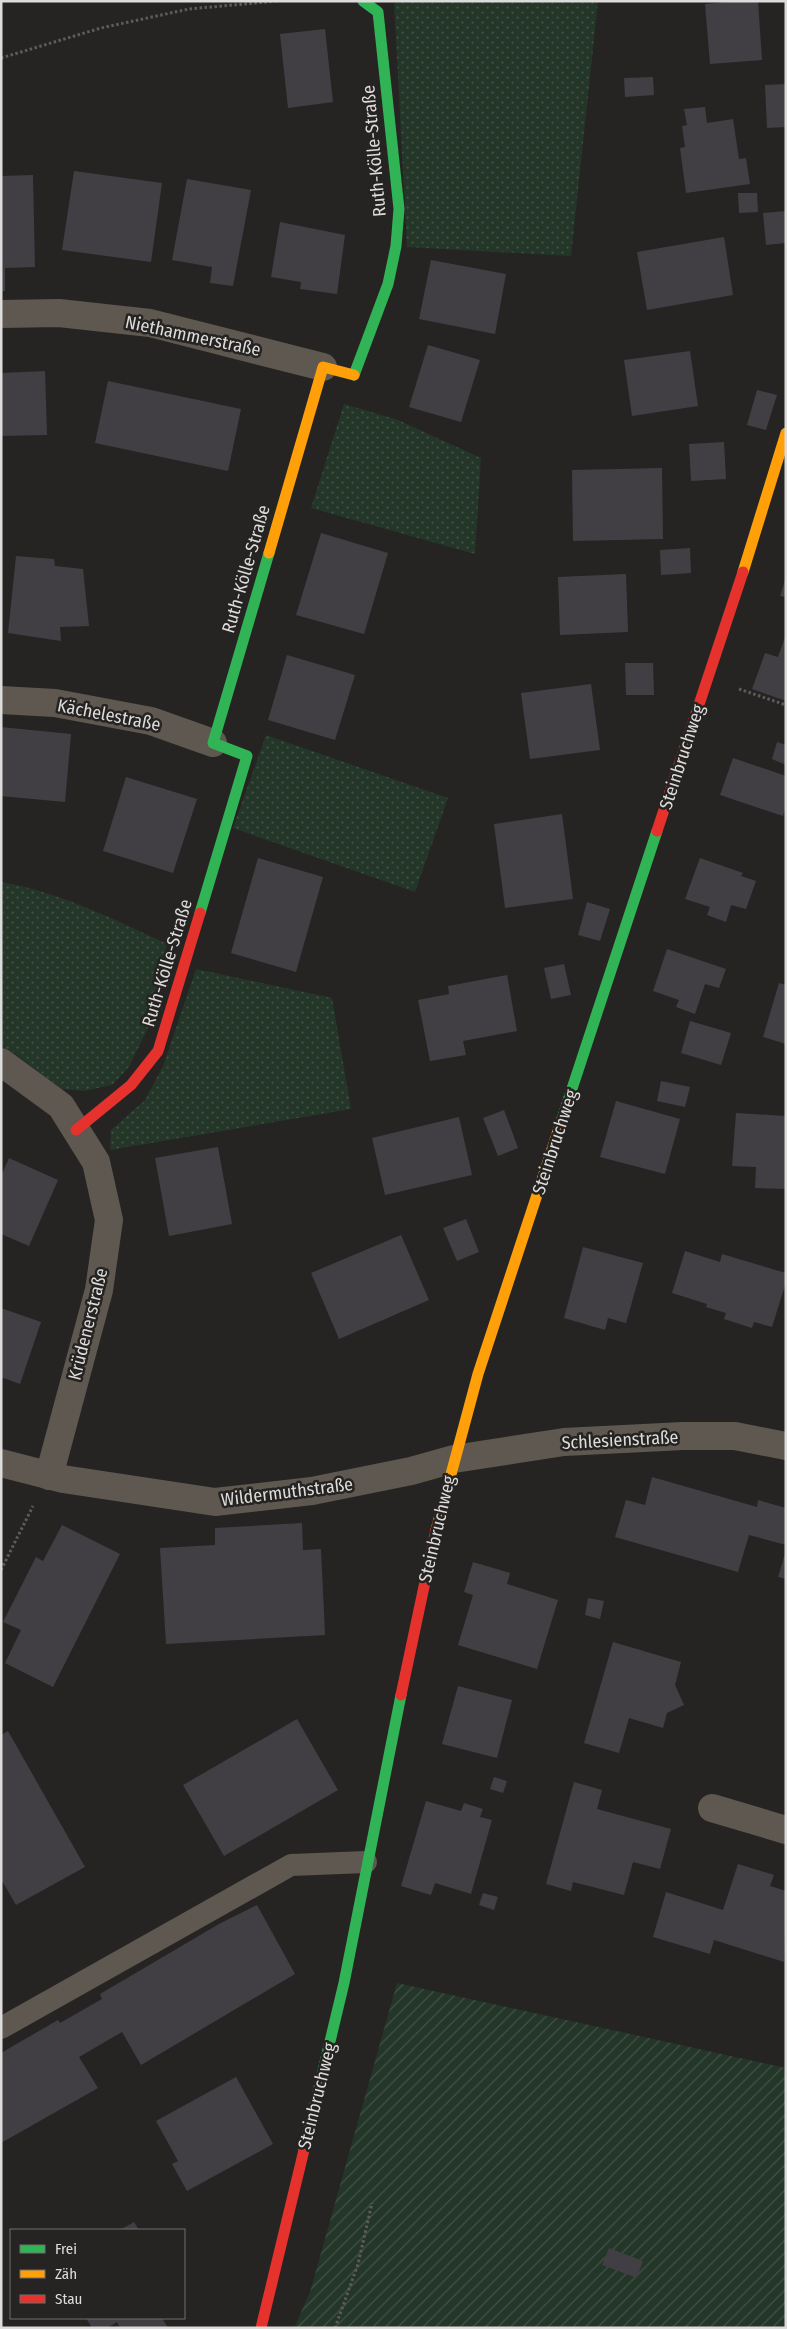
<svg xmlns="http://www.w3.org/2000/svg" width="787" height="2329" font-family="'Fira Sans Condensed',sans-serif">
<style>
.grass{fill:url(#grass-dots)}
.garden{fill:url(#garden-furrows)}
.building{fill:#413f44}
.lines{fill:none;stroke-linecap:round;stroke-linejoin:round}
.path{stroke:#605b56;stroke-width:3;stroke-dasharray:2.5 2.5;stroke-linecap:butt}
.lane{stroke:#5e5850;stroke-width:22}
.street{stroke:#5e5850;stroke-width:28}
.fast{stroke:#30b455;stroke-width:11}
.slow{stroke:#ff9f0a;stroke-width:11}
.jam{stroke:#e5322d;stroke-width:11}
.labels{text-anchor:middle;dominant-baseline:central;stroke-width:5;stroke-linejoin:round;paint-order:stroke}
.street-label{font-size:18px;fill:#dddcda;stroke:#262422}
</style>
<defs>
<pattern id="grass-dots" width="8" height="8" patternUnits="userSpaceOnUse" patternTransform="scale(1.25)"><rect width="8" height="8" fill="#233628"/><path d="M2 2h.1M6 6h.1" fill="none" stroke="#425247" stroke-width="1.8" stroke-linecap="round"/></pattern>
<pattern id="garden-furrows" width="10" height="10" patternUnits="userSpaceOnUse" patternTransform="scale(1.25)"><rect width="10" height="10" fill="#233628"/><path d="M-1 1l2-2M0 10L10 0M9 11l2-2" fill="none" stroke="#425247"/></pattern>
</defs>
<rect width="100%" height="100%" fill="#252423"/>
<g class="grass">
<polygon points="394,1 598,1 571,256 407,247"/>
<polygon points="344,404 398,420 481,458 475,554 311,508"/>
<polygon points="266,735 448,798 415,892 233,828"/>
<path d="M1,882C60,892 113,919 167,944L148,1028L129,1067L112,1085L84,1091L61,1089L14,1053L1,1047Z"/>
<polygon points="196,969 332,998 351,1109 110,1150 111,1130 145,1100 163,1066"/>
</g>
<polygon class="garden" points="397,1983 786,2068 786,2328 294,2328 310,2292"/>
<g class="building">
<polygon points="736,1 758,1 762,60 710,64 705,4"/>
<polygon points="325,29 333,102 288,108 280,34"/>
<polygon points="653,77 654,95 625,97 624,78"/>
<polygon points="786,84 786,127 767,128 765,85"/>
<polygon points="705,107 707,123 733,119 739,159 746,158 750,184 686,193 680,148 685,147 682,126 687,125 684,109"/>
<polygon points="74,171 162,183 151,262 62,250"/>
<polygon points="33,175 35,267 5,268 5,291 1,291 1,176"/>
<polygon points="187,179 251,190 233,286 210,283 212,267 172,260"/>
<polygon points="738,193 757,193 758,212 739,213"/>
<polygon points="786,211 786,243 766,245 763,213"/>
<polygon points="280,222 345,235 337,294 300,289 301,282 271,277"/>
<polygon points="724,237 733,295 647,310 637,252"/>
<polygon points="431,260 506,274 495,334 419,319"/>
<polygon points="428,345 480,360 461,422 409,407"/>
<polygon points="690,351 698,406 632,416 624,360"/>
<polygon points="45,371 47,435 1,436 1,373"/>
<polygon points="108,381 241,409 228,471 95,443"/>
<polygon points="757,390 777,395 766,430 747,425"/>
<polygon points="724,442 726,479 691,481 689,444"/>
<polygon points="662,468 663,539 573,541 572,470"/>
<polygon points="321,533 388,553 364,634 296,615"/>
<polygon points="690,548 691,573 661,575 660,550"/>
<polygon points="16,556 54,559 55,566 83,569 89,626 60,627 61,641 8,633"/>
<polygon points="626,574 628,632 560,635 558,577"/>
<polygon points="785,580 786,580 786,597 780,596"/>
<polygon points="785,637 786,637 786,701 752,689 765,653 778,657"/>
<polygon points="287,655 355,675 335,740 268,720"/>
<polygon points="625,663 653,663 654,695 626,695"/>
<polygon points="591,684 600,750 530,759 521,693"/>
<polygon points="1,727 71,734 65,802 1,796"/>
<polygon points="777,742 786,745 786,765 772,759"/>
<polygon points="733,758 786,776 786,806 783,816 720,795"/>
<polygon points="126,777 197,799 173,873 103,851"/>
<polygon points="562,814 573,899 505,908 494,824"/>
<polygon points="258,858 323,877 296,972 231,953"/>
<polygon points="700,858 743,873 741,876 756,881 746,909 731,905 726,922 707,915 710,907 685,899"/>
<polygon points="587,902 610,909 600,941 578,935"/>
<polygon points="667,949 726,969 719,988 705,984 695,1014 676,1007 679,1000 653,991"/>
<polygon points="564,964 571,995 551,999 544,968"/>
<polygon points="507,975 517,1031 463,1041 466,1055 430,1061 418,1000 449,994 448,986"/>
<polygon points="779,983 786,985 786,1044 763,1037"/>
<polygon points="690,1021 731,1033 721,1065 681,1053"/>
<polygon points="661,1081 690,1087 685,1107 657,1101"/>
<polygon points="616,1101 680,1119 665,1174 600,1157"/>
<polygon points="504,1110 518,1148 498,1156 483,1118"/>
<polygon points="736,1113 786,1116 786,1189 755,1188 756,1167 732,1166"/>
<polygon points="459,1117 472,1175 385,1195 372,1138"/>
<polygon points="218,1147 232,1224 169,1236 155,1158"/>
<polygon points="9,1158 58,1180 29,1246 1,1234 1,1176"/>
<polygon points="466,1219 479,1252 457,1261 443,1228"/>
<polygon points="401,1235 429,1300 339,1339 311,1273"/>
<polygon points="583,1247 643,1263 626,1323 608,1318 605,1330 564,1318"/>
<polygon points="685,1251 720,1262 722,1254 786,1273 786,1282 772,1327 754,1322 752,1328 724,1319 726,1313 706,1307 707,1304 672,1293"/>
<polygon points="1,1308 41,1322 20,1384 1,1377"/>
<polygon points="652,1477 757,1507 758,1500 786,1508 786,1545 749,1535 738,1572 615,1537 626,1500 645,1505"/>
<polygon points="302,1523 303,1550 321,1549 325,1635 166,1644 160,1548 215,1545 215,1528"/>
<polygon points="62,1525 120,1554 53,1687 5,1663 21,1630 3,1622 36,1557 43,1561"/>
<polygon points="786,1550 786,1579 778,1577"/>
<polygon points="473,1562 510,1573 507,1584 558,1600 537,1669 458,1645 473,1595 464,1592"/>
<polygon points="588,1598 604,1601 600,1619 585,1615"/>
<polygon points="613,1642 681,1662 675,1685 684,1705 667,1713 663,1728 629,1718 619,1753 584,1743"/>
<polygon points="458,1686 512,1700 497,1758 442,1744"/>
<polygon points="297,1719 338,1790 224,1856 183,1785"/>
<polygon points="8,1731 85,1867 16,1905 1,1879 1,1735"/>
<polygon points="494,1777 507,1781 503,1793 490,1789"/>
<polygon points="574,1782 602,1790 597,1809 671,1829 660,1869 633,1862 624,1895 573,1882 571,1891 546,1884"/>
<polygon points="426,1801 461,1811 464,1803 483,1809 480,1817 492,1820 471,1894 435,1883 431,1895 401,1886"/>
<polygon points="738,1864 774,1875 770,1886 786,1891 784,1962 714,1940 710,1954 653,1937 666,1892 723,1910"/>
<polygon points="483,1893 498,1897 494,1910 479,1905"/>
<polygon points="257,1905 295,1974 141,2065 122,2032 79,2057 98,2088 1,2143 1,2053 58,2020 60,2023 102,1999 100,1994 219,1924"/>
<polygon points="236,2077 273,2144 187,2191 172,2164 178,2161 156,2121"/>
<polygon points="134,2222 139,2230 120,2230"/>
<polygon points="609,2248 643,2261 637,2278 602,2265"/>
<polygon points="86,2318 162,2318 168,2328 120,2328 117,2322 107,2328 92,2328"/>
</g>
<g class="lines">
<g class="path">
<polyline points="1,58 101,28 189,9 277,1"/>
<polyline points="739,689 786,705"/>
<polyline points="1,1570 33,1506"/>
<polyline points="335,2328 358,2264 372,2203"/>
</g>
<polyline class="lane" points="1,2028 291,1865 366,1862"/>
<g class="street">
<polyline points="1,314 59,313 150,323 323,367"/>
<polyline points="1,700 55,703 151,721 213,743"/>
<polyline points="1,1062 61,1106 96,1162 109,1220 99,1290 49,1476"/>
<polyline points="1,1463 63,1479 215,1502 312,1491 411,1471 454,1459 564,1442 683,1436 735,1436 786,1446"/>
<polyline points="712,1808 786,1830"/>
</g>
<g class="fast">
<polyline points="354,375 388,284 396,246 399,209 378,12 363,1"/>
<polyline points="200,913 247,756 213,743 269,553"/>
<polyline points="562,1119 657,831"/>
<polyline points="304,2150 344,1983 401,1695"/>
</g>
<g class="slow">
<polyline points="269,553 323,367 354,375"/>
<polyline points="743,572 786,433"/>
<polyline points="436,1530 478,1374 562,1119"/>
</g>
<g class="jam">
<polyline points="657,831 743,572"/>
<polyline points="76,1130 131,1085 158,1051 200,913"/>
<polyline points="401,1695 436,1530"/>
<polyline points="261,2328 304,2150"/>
</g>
</g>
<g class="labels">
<g class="street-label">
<text transform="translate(374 151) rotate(-95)">Ruth-Kölle-Straße</text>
<text transform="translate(193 336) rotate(12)">Niethammerstraße</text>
<text transform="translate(246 569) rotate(-74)">Ruth-Kölle-Straße</text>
<text transform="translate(109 715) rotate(11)">Kächelestraße</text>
<text transform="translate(682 757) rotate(-72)">Steinbruchweg</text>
<text transform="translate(167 963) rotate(-73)">Ruth-Kölle-Straße</text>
<text transform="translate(555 1142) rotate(-72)">Steinbruchweg</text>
<text transform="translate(88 1324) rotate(-76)">Krüdenerstraße</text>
<text transform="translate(620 1440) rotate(-3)">Schlesienstraße</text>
<text transform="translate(287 1492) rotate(-7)">Wildermuthstraße</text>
<text transform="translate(437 1529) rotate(-77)">Steinbruchweg</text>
<text transform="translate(317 2096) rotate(-76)">Steinbruchweg</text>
</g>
</g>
<rect width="787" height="2329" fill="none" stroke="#dddcda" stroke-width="5"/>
<rect x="10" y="2229" width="175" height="90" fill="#262422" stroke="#6f6e6c"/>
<rect x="20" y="2245" width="25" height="8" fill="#30b455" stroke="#6f6e6c"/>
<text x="55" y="2254" font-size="15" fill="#dddcda">Frei</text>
<rect x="20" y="2270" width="25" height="8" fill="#ff9f0a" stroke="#6f6e6c"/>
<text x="55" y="2279" font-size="15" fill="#dddcda">Zäh</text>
<rect x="20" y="2295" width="25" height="8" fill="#e5322d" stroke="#6f6e6c"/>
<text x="55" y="2304" font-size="15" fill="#dddcda">Stau</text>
</svg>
